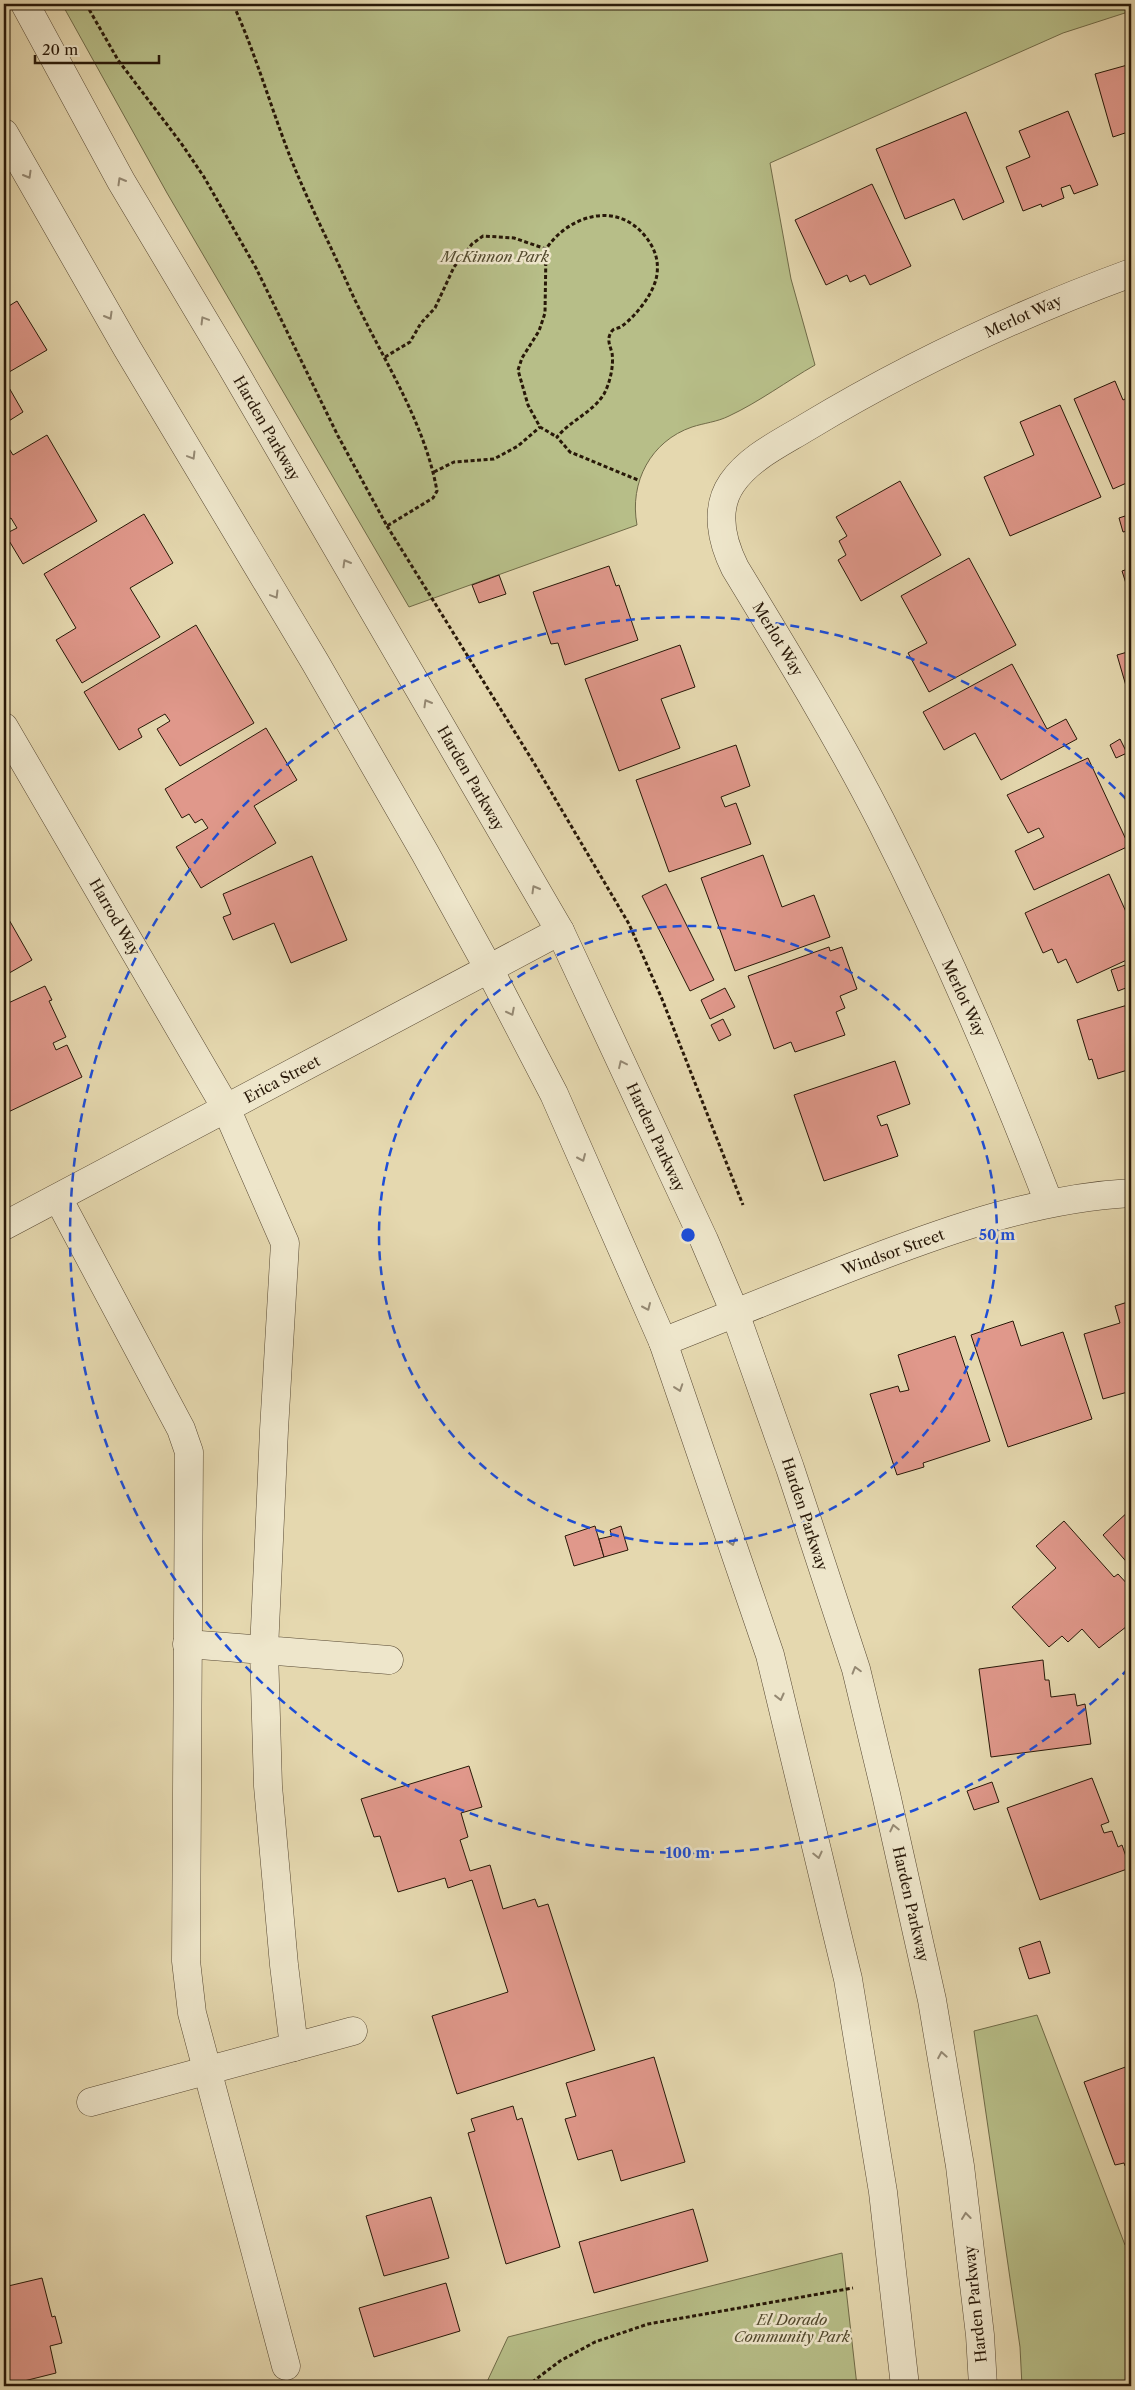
<svg xmlns="http://www.w3.org/2000/svg" width="1135" height="2390" font-family="'Libre Caslon Text',serif">
<style>
.green{fill:#b7be88;stroke:#706b48}
.building{fill:#e0988b;stroke:#281808}
.lines{fill:none;stroke-linecap:round;stroke-linejoin:round}
.minor-casing{stroke:#574832;stroke-width:29}
.path{stroke:#281808;stroke-width:3;stroke-dasharray:4 2.5;stroke-linecap:butt}
.minor{stroke:#eee6cb;stroke-width:28}
.oneway{stroke:#958973}
.ring{fill:none;stroke:#1d4ed8;stroke-width:2.5;stroke-dasharray:9 6}
.labels{text-anchor:middle;dominant-baseline:central;stroke-width:5;stroke-linejoin:round;paint-order:stroke}
.park-label{font-size:15px;font-style:italic;fill:#534a2e;stroke:#eee6cb}
.street-label{font-size:15px;fill:#281808;stroke:#eee6cb}
.centre{fill:#1d4ed8;stroke:#eee6cb;stroke-width:2.5}
.ring-label{font-size:15px;text-anchor:middle;font-weight:bold;fill:#1d4ed8;stroke:#eee6cb;stroke-width:5;stroke-linejoin:round;paint-order:stroke}
</style>
<rect width="100%" height="100%" fill="#e5d8af"/>
<filter id="stains"><feTurbulence type="fractalNoise" baseFrequency=".004" numOctaves="4"/><feColorMatrix values="0 0 0 0 .2 0 0 0 0 .09 0 0 0 0 .02 0 0 0 .5 -.17"/></filter>
<radialGradient id="worn" r=".72"><stop offset=".6" stop-color="#630" stop-opacity="0"/><stop offset="1" stop-color="#630" stop-opacity=".3"/></radialGradient>
<g class="green">
<path d="M62,4H1131V11L1063,33L770,163L791,279L815,365C787,381 759,402 729,416C717,422 704,423 692,427C651,441 629,482 637,525L409,607L167,193Z"/>
<polygon points="1037,2015 1125,2245 1131,2246 1131,2386 1022,2386 1020,2347 974,2031"/>
<polygon points="842,2253 857,2386 485,2386 508,2337"/>
</g>
<g class="building">
<polygon points="1131,64 1131,131 1113,137 1095,74"/>
<polygon points="1068,111 1098,185 1074,194 1070,185 1061,188 1064,198 1042,207 1041,204 1023,211 1006,167 1030,157 1019,131"/>
<polygon points="966,112 1004,202 963,220 954,199 905,219 876,149"/>
<polygon points="872,184 911,266 870,285 865,275 850,282 847,275 826,285 795,220"/>
<polygon points="17,301 47,350 4,375 4,309"/>
<polygon points="4,379 23,412 4,424"/>
<polygon points="1115,381 1123,400 1131,396 1131,481 1113,489 1074,399"/>
<polygon points="1060,405 1101,497 1010,536 984,477 1034,455 1020,422"/>
<polygon points="47,435 97,521 23,564 5,534 17,528 11,518 4,522 4,443 5,442 13,455"/>
<polygon points="900,481 941,555 861,601 838,560 846,555 839,541 847,536 836,517"/>
<polygon points="144,514 173,563 130,588 160,637 82,683 56,640 76,628 44,574"/>
<polygon points="1131,514 1131,530 1123,532 1119,518"/>
<polygon points="969,558 1016,645 929,692 908,653 927,643 901,596"/>
<polygon points="609,566 616,586 619,585 638,640 565,665 558,643 551,644 533,592"/>
<polygon points="1131,568 1131,599 1122,571"/>
<polygon points="499,575 506,594 479,603 472,585"/>
<polygon points="196,625 254,723 180,766 157,729 170,721 165,714 138,729 142,737 119,750 84,692"/>
<polygon points="680,645 695,687 661,699 680,748 619,771 585,679"/>
<polygon points="1131,651 1131,703 1117,655"/>
<polygon points="1012,664 1047,729 1066,719 1077,739 1001,780 975,733 944,750 923,712"/>
<polygon points="266,728 297,780 254,806 276,843 201,888 176,847 208,828 202,819 195,823 189,814 182,818 165,789"/>
<polygon points="1120,739 1127,753 1116,758 1110,745"/>
<polygon points="736,745 750,786 721,797 725,807 736,803 751,844 669,872 636,780"/>
<polygon points="1088,758 1129,846 1034,890 1015,851 1044,837 1039,828 1028,833 1007,795"/>
<polygon points="763,855 782,907 814,895 830,937 735,971 701,878"/>
<polygon points="312,856 347,940 291,963 274,923 233,940 223,917 231,914 223,894"/>
<polygon points="1109,874 1131,923 1131,958 1077,983 1066,959 1058,963 1052,949 1043,953 1025,913"/>
<polygon points="666,884 714,980 690,991 642,896"/>
<polygon points="8,918 32,960 4,976 4,920"/>
<polygon points="829,947 830,951 842,947 857,989 840,996 845,1008 836,1012 845,1035 795,1052 791,1042 774,1049 748,976"/>
<polygon points="1131,963 1131,986 1118,991 1111,970"/>
<polygon points="45,986 52,1000 49,1001 66,1037 53,1043 56,1050 67,1045 82,1077 4,1114 4,1005"/>
<polygon points="725,988 735,1007 710,1019 701,1000"/>
<polygon points="1131,1004 1131,1069 1098,1079 1092,1059 1089,1060 1077,1020"/>
<polygon points="723,1019 731,1035 719,1041 711,1025"/>
<polygon points="895,1061 910,1104 877,1116 881,1126 887,1124 898,1156 824,1181 794,1095"/>
<polygon points="1131,1301 1131,1391 1103,1399 1084,1334 1120,1323 1115,1306"/>
<polygon points="1013,1321 1021,1346 1063,1332 1092,1419 1008,1447 971,1335"/>
<polygon points="955,1336 990,1441 923,1463 924,1467 897,1475 870,1394 898,1386 900,1392 909,1390 898,1355"/>
<polygon points="1131,1509 1131,1567 1103,1535"/>
<polygon points="1064,1521 1114,1577 1118,1574 1131,1588 1131,1623 1099,1648 1082,1629 1068,1642 1062,1636 1049,1647 1012,1607 1056,1568 1036,1546"/>
<polygon points="595,1526 604,1557 574,1566 565,1536"/>
<polygon points="621,1526 628,1550 604,1557 599,1539 612,1536 610,1530"/>
<polygon points="1043,1660 1045,1680 1049,1680 1051,1697 1075,1694 1077,1706 1085,1704 1091,1744 991,1757 979,1669"/>
<polygon points="469,1766 482,1807 461,1813 468,1837 460,1840 470,1871 490,1865 503,1909 535,1899 538,1907 548,1904 595,2050 457,2094 432,2016 508,1992 472,1880 448,1888 445,1878 398,1892 380,1836 374,1837 361,1799"/>
<polygon points="1092,1778 1109,1822 1101,1825 1104,1833 1112,1831 1118,1847 1122,1845 1130,1868 1040,1900 1007,1808"/>
<polygon points="992,1782 999,1802 974,1810 967,1791"/>
<polygon points="1040,1941 1050,1973 1029,1979 1019,1948"/>
<polygon points="654,2057 685,2162 621,2181 612,2150 578,2160 565,2119 576,2116 566,2083"/>
<polygon points="1131,2065 1131,2164 1125,2166 1124,2163 1115,2165 1084,2082"/>
<polygon points="513,2106 517,2120 522,2118 560,2247 506,2264 468,2133 475,2131 471,2119"/>
<polygon points="431,2197 449,2258 384,2276 366,2216"/>
<polygon points="693,2209 708,2261 594,2293 579,2242"/>
<polygon points="42,2278 52,2317 55,2316 62,2343 50,2346 56,2373 4,2386 4,2287"/>
<polygon points="446,2283 460,2331 374,2357 359,2308"/>
</g>
<g class="lines">
<g class="minor-casing">
<g id="minor">
<polyline points="25,4 121,181 229,362 560,931 704,1240 735,1313 790,1468 856,1669 886,1794 932,2000 960,2166 980,2335 983,2386"/>
<polyline points="4,133 127,348 315,662 425,853 489,969 554,1094 663,1342 770,1655 848,1979 883,2192 905,2386"/>
<polyline points="4,727 226,1108 285,1243 274,1430 264,1650 389,1660"/>
<polyline points="58,1198 181,1429 189,1452 186,1961 192,2013 286,2366"/>
<path d="M1049,1203C999,1073 944,945 881,821C837,735 786,652 735,568C722,542 714,509 732,483C750,457 781,443 807,427C910,365 1019,314 1131,273"/>
<polyline points="4,1226 560,931"/>
<path d="M663,1342C731,1315 799,1287 867,1261C953,1228 1039,1198 1131,1193"/>
<polyline points="294,2047 353,2031"/>
<polyline points="91,2102 294,2047 284,1965 268,1786 264,1650 187,1644"/>
</g>
</g>
<g class="path">
<path d="M86,4L118,60L181,143L204,177L256,268L338,436L387,526L433,498L437,491C424,418 379,354 349,287C328,240 304,194 286,146C268,98 254,50 233,4"/>
<polyline points="546,249 545,313 539,331 522,358 518,370 528,405 540,427 557,437"/>
<path d="M385,357L410,342L421,323L435,308L454,267L472,244L483,236L514,238L546,249C568,216 616,200 645,236C654,247 659,259 657,274C655,292 636,316 622,326C618,329 614,328 612,331C606,339 610,345 612,353C614,365 610,383 604,394C593,412 570,421 557,437L570,452L638,480"/>
<polyline points="434,472 454,462 494,459 518,446 540,427"/>
<polyline points="387,526 534,763 629,924 662,999 743,1205"/>
<polyline points="527,2386 560,2361 595,2342 648,2324 853,2288"/>
</g>
<use href="#minor" class="minor"/>
</g>
<defs><path id="oneway-chevron" d="M-2-3.5L2.5 0L-2 3.5" fill="none" stroke-width="1.6" stroke-linecap="round" stroke-linejoin="round" transform="scale(1.25)"/></defs>
<g class="oneway">
<use href="#oneway-chevron" transform="translate(28 175) rotate(60)"/>
<use href="#oneway-chevron" transform="translate(121 181) rotate(-120)"/>
<use href="#oneway-chevron" transform="translate(109 316) rotate(60)"/>
<use href="#oneway-chevron" transform="translate(204 320) rotate(-121)"/>
<use href="#oneway-chevron" transform="translate(192 456) rotate(59)"/>
<use href="#oneway-chevron" transform="translate(346 563) rotate(-120)"/>
<use href="#oneway-chevron" transform="translate(275 595) rotate(59)"/>
<use href="#oneway-chevron" transform="translate(427 703) rotate(-120)"/>
<use href="#oneway-chevron" transform="translate(535 889) rotate(-120)"/>
<use href="#oneway-chevron" transform="translate(511 1012) rotate(63)"/>
<use href="#oneway-chevron" transform="translate(622 1064) rotate(-115)"/>
<use href="#oneway-chevron" transform="translate(582 1158) rotate(66)"/>
<use href="#oneway-chevron" transform="translate(647 1307) rotate(66)"/>
<use href="#oneway-chevron" transform="translate(679 1388) rotate(71)"/>
<use href="#oneway-chevron" transform="translate(732 1542) rotate(71)"/>
<use href="#oneway-chevron" transform="translate(856 1670) rotate(-106)"/>
<use href="#oneway-chevron" transform="translate(780 1697) rotate(76)"/>
<use href="#oneway-chevron" transform="translate(894 1828) rotate(-103)"/>
<use href="#oneway-chevron" transform="translate(818 1855) rotate(77)"/>
<use href="#oneway-chevron" transform="translate(942 2055) rotate(-100)"/>
<use href="#oneway-chevron" transform="translate(966 2216) rotate(-97)"/>
</g>
<g class="ring">
<circle cx="688" cy="1235" r="309"/>
<path d="M1129 1668A618 618 0 1 1 1129 802"/>
</g>
<g class="labels">
<g class="park-label">
<text x="495" y="256">McKinnon Park</text>
<text x="792" y="2319">El Dorado<tspan x="792" dy="17">Community Park</tspan></text>
</g>
<g class="street-label">
<text transform="translate(1023 316) rotate(-24)">Merlot Way</text>
<text transform="translate(267 428) rotate(60)">Harden Parkway</text>
<text transform="translate(778 639) rotate(59)">Merlot Way</text>
<text transform="translate(471 778) rotate(60)">Harden Parkway</text>
<text transform="translate(115 917) rotate(60)">Harrod Way</text>
<text transform="translate(964 998) rotate(65)">Merlot Way</text>
<text transform="translate(282 1079) rotate(-28)">Erica Street</text>
<text transform="translate(656 1137) rotate(65)">Harden Parkway</text>
<text transform="translate(893 1252) rotate(-20)">Windsor Street</text>
<text transform="translate(805 1514) rotate(72)">Harden Parkway</text>
<text transform="translate(911 1904) rotate(77)">Harden Parkway</text>
<text transform="translate(975 2304) rotate(-96)">Harden Parkway</text>
</g>
</g>
<circle cx="688" cy="1235" r="8" class="centre"/>
<g class="ring-label">
<text x="997" y="1240">50 m</text>
<text x="688" y="1858">100 m</text>
</g>
<rect width="1135" height="2390" fill="none" stroke="#e5d8af" stroke-width="20"/>
<rect x="5" y="5" width="1125" height="2380" fill="none" stroke="#281808" stroke-width="2.5"/>
<rect x="10" y="10" width="1115" height="2370" fill="none" stroke="#281808"/>
<path d="M35 55v8h124v-8" fill="none" stroke="#281808" stroke-width="2.5"/>
<text x="42" y="55" font-size="15" fill="#281808" stroke="#eee6cb" stroke-width="4" paint-order="stroke">20 m</text>
<rect width="100%" height="100%" filter="url(#stains)"/>
<rect width="100%" height="100%" fill="url(#worn)"/>
</svg>
